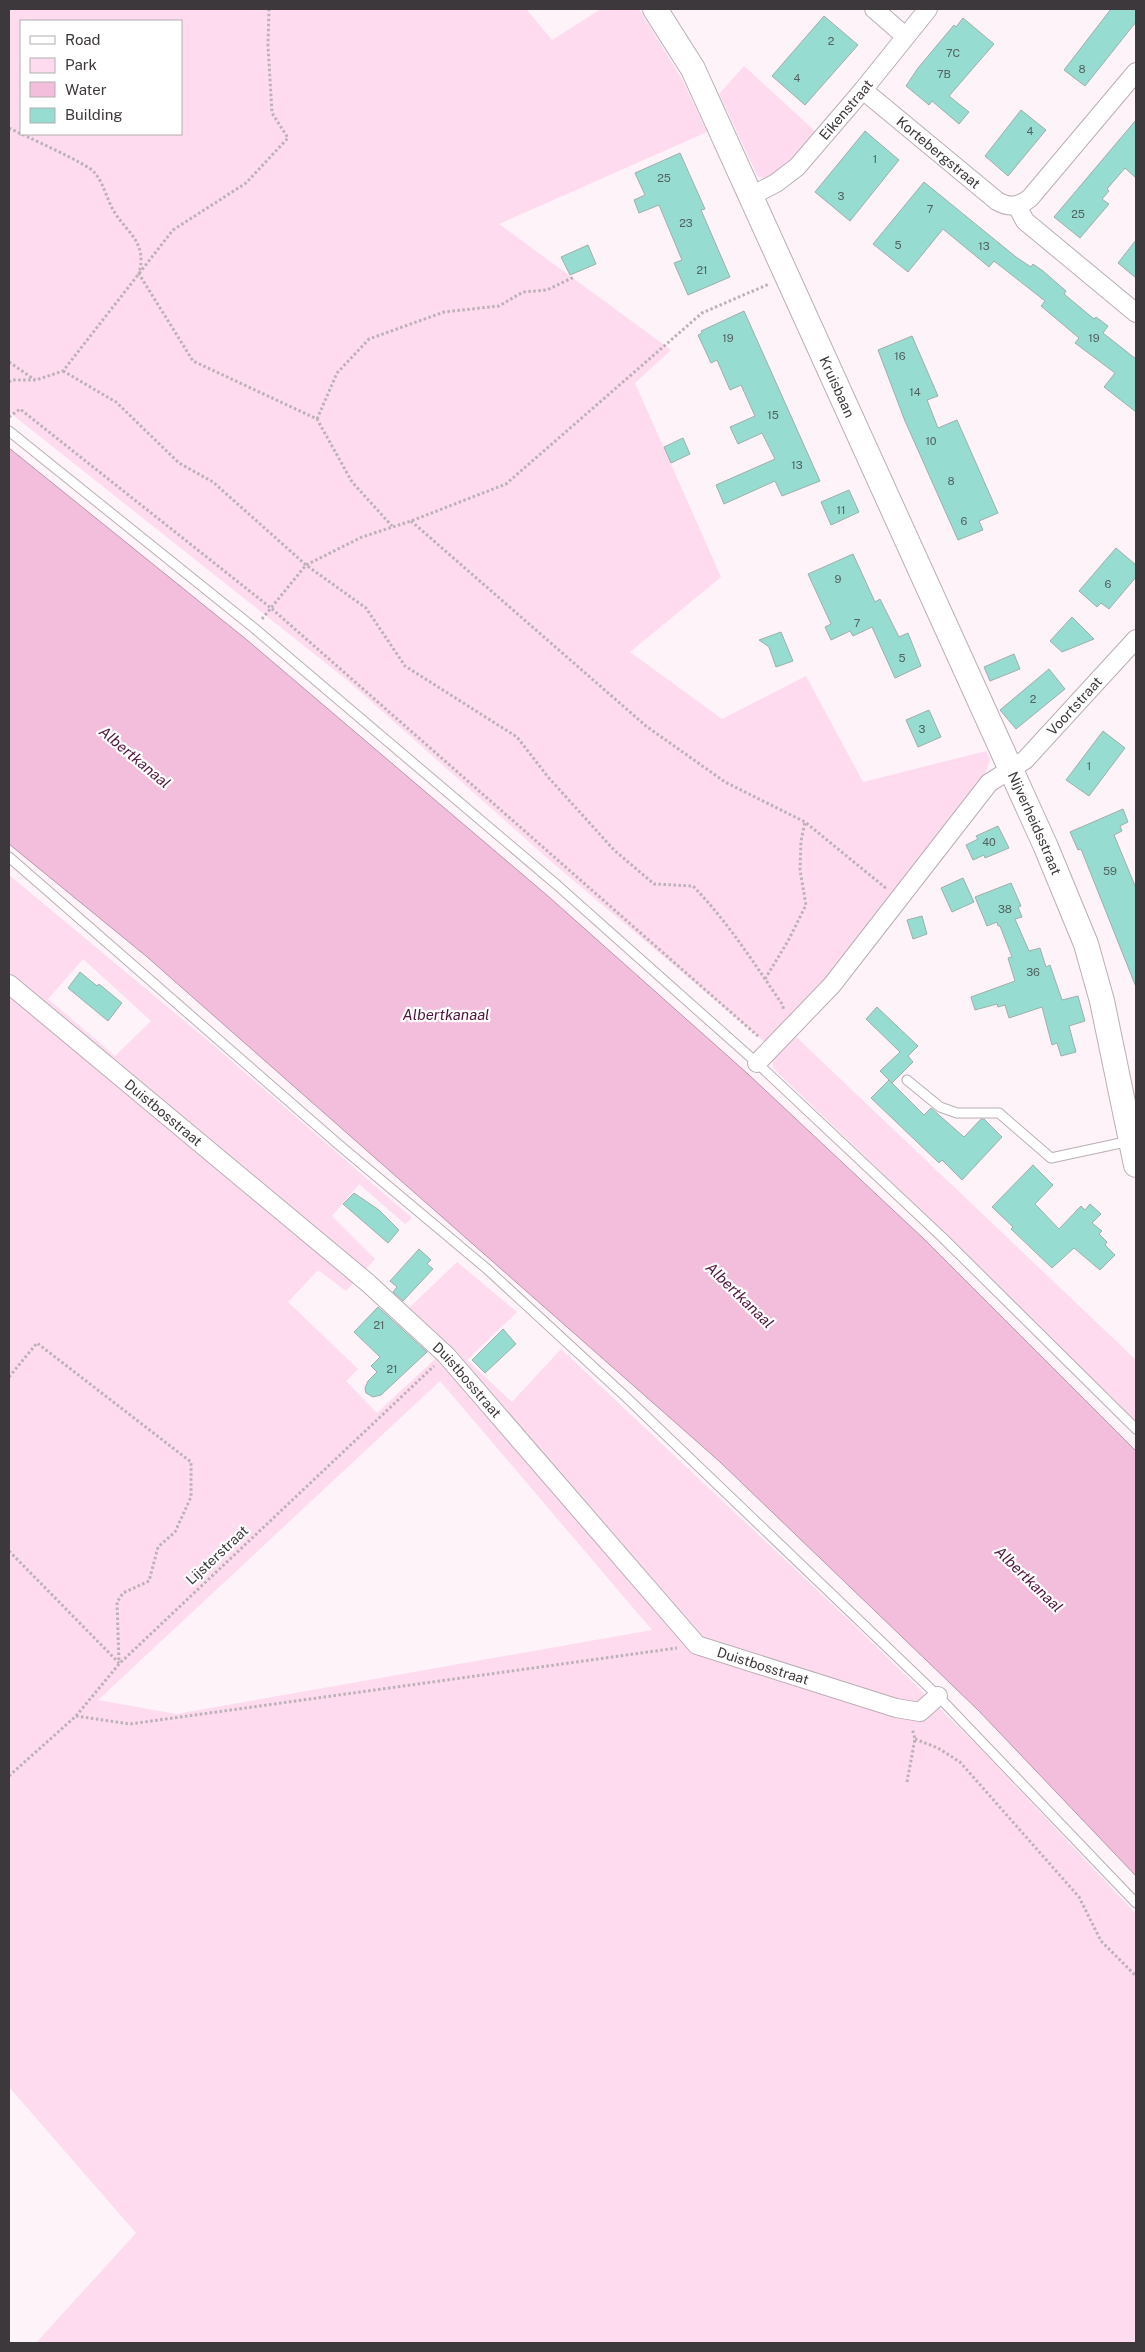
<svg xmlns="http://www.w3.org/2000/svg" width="1145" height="2352" font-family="'Public Sans',sans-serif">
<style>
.green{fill:#fedbef;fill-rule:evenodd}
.water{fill:#f3bedc;stroke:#bc96ac}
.building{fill:#96dcd0;stroke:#a0aeab}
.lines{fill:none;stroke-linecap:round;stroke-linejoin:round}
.lane-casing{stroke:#baaeb5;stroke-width:11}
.street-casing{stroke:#baaeb5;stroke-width:20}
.secondary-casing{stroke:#baaeb5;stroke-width:26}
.path{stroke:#bbb2b7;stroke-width:3;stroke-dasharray:2.5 2.5;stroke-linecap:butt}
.lane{stroke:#fff;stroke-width:9}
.street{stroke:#fff;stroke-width:18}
.secondary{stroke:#fff;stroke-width:24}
.labels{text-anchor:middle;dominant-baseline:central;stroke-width:4.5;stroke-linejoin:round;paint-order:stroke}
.number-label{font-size:11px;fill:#536160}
.street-label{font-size:14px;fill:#3d383b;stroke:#fff}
.water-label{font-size:15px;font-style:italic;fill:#50143c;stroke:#fff}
</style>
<rect width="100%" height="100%" fill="#fdf3f9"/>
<g class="green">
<path d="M9,9H526L552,40L601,9H639L683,81L707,132L499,224L671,350L635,383L721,577L630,652L722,719L806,676L863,782L986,751L990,760L983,780L772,1048L555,865L347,680L9,412ZM21,21H181V134H21Z"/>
<path d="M744,66L817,133C802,150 783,183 758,177L719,94Z"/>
<path d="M9,875L211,1043L412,1218L405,1224L359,1184L332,1216L375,1259L346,1291L318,1270L288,1302L358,1369L346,1381L377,1413L449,1346L408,1309L457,1262L517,1312L467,1360L512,1402L561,1349L851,1622L982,1750L1136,1914V2343H36L136,2233L9,2087V978L11,975L9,973ZM83,959L151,1021L115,1056L48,999ZM440,1381L652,1630L176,1714L98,1700Z"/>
<polygon points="793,1034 1136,1360 1136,1423 947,1235 780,1075 773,1067 772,1055"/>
</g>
<polygon class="water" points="9,448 247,640 549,897 748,1074 924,1239 1136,1451 1136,1876 978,1710 719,1461 146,956 9,844"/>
<g class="building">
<polygon points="1111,9 1136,9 1136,22 1085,86 1064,70"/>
<polygon points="824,16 858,45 805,105 772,76"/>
<polygon points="963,18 994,44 949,96 969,112 959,124 932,101 929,105 906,86 918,68 954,25 956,27"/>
<polygon points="1021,110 1046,130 1008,176 985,156"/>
<polygon points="1136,120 1136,178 1125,168 1107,189 1109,191 1102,199 1109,204 1080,238 1054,217"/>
<polygon points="865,131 899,160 850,221 815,192"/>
<polygon points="680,153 705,209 701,210 730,277 688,295 674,263 682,260 659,205 639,213 634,200 645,195 635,173"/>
<polygon points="924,182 1016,257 1031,267 1033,264 1043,271 1066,291 1064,294 1094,319 1096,317 1108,326 1103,333 1136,359 1136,412 1104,387 1115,373 1075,343 1079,338 1041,306 1045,301 994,261 989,267 943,229 908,272 873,244"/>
<polygon points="1136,240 1136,278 1118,263"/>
<polygon points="588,245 596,264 570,275 561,257"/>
<polygon points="744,311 820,481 782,496 775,481 724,504 716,485 775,459 762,433 738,444 730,427 755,416 741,385 730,390 717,360 711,363 698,335 702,333 701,331"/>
<polygon points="912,336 938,396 927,400 938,428 957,420 998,513 979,521 983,530 958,540 905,421 878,350"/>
<polygon points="683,438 690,454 671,463 664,447"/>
<polygon points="849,490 859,512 831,525 821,502"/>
<polygon points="1116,548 1136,565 1136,577 1109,609 1101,603 1097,607 1079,591"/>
<polygon points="853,554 875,602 880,599 899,637 908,633 921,666 895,678 872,627 853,636 850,631 831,640 825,627 831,624 808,574"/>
<polygon points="1072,617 1094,639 1062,652 1050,641"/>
<polygon points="781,632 793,661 776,667 769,647 759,640"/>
<polygon points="1014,654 1020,669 990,681 984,667"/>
<polygon points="1049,669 1065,689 1016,729 1000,710"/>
<polygon points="929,710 941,737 918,747 906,720"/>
<polygon points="1103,731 1125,748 1089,796 1066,780"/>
<polygon points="1123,809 1128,822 1120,826 1122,831 1114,835 1136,888 1136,987 1081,849 1078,850 1070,832"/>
<polygon points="998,826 1009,848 985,858 984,855 973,860 966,845 978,839 976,836"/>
<polygon points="963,878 974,902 952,912 941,888"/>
<polygon points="1011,883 1021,906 1018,907 1022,917 1015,919 1029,951 1040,948 1046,967 1050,965 1062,1000 1078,996 1085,1021 1069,1026 1076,1052 1061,1056 1057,1043 1052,1045 1042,1007 1009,1018 1005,1005 998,1007 997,1004 975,1010 971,997 1015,981 1008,958 1012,957 1000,926 998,926 997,922 987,926 975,897"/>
<polygon points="922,916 927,934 913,939 907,920"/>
<polygon points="80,972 97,986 99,984 122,1003 108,1021 68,988"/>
<polygon points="877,1007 918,1046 908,1056 913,1062 892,1083 880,1071 900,1052 866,1019"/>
<polygon points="889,1080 924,1115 931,1108 964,1137 981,1119 984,1119 1002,1137 962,1180 942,1160 939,1163 871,1098"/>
<polygon points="1033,1165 1053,1185 1035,1204 1059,1229 1081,1206 1085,1210 1090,1204 1101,1214 1092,1223 1102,1231 1099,1234 1107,1242 1105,1245 1115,1255 1100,1270 1074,1248 1052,1268 1011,1229 1013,1227 992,1207"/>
<polygon points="354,1193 379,1210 399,1230 388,1243 343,1204"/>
<polygon points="419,1249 431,1260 427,1264 433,1269 403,1301 393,1292 397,1287 390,1281"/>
<polygon points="378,1307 427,1352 381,1395 373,1397 366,1393 365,1388 368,1381 377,1372 371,1366 380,1357 354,1332"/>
<polygon points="503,1329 516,1344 485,1373 472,1360"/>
</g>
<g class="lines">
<g class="lane-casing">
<g id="lane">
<polyline points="9,431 254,628 557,885 757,1063 942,1237 1136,1429"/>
<polyline points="9,857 338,1144 487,1269 626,1397 938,1696 1136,1903"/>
<polyline points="907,1080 940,1107 957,1113 999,1113 1051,1158 1130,1141"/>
</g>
</g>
<g class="street-casing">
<g id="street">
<polyline points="874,9 905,36"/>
<path id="s1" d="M863,90L997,201C1009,208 1019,207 1030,198L1136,72"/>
<path id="s2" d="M751,196L776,183L797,167L863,90L928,9"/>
<polyline points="1017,206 1025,221 1136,313"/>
<path id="s3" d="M9,984L368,1283L446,1355L697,1645L896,1708L920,1712L938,1696"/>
<path id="s4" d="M757,1063L832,985L989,783L1025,760L1136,639"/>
</g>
</g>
<g class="secondary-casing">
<g id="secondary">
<path id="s5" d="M655,9L693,69L1046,847L1086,944L1102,1001L1136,1165"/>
</g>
</g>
<g class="path">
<path d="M9,128C23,135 88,164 94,172C104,183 107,201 115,213C129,235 147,242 139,274L193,361L317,419L352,482L392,526"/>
<polyline points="9,362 35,380"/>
<path d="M63,371L116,402L179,463L213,482L306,565L366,608L405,666L517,737L548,777L614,850L654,884L693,886C727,921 754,963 782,1004L784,1010"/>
<polyline points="9,382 11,380 36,380 63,371 173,230 246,183 288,138 272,113 268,46 269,9"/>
<polyline points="9,417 20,409 271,608 759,1037"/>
<polyline points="317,419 337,373 369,339 444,312 499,306 523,292 547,290 574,277"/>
<polyline points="411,521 646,726 725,782 805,822 887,889"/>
<polyline points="262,619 306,565 362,537 411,521 506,484 702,313 769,284"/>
<polyline points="765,979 788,941 806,905 800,870 801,841 805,822"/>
<polyline points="9,1377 37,1343 191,1462 191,1497 175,1532 158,1547 149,1581 123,1593 117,1602 119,1663"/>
<polyline points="9,1551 119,1663"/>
<polyline points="76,1716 130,1724 677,1648"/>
<polyline points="915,1739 938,1748 960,1762 1079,1897 1101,1941 1136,1976"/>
<polyline points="9,1776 76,1716 119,1664 434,1366"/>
<polyline points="907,1782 915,1739 912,1728"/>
</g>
<use href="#lane" class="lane"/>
<use href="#street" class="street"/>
<use href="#secondary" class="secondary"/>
</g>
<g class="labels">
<g class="number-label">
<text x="831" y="41">2</text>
<text x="953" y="53">7C</text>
<text x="1082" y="69">8</text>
<text x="944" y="74">7B</text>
<text x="797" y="78">4</text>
<text x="1030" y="131">4</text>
<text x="875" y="159">1</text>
<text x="664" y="178">25</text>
<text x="841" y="196">3</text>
<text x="930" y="209">7</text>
<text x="1078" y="214">25</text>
<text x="686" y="223">23</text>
<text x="898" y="245">5</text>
<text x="984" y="246">13</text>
<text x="702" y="270">21</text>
<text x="728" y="338">19</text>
<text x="1094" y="338">19</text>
<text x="900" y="356">16</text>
<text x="915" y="392">14</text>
<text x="773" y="415">15</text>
<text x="931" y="441">10</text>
<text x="797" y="465">13</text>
<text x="951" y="481">8</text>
<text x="841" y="510">11</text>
<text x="964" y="521">6</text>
<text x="838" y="579">9</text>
<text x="1108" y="584">6</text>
<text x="857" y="623">7</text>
<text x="902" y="658">5</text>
<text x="1033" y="699">2</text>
<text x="922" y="729">3</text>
<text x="1089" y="766">1</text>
<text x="989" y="842">40</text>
<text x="1110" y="871">59</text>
<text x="1005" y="909">38</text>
<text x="1033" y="972">36</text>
<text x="379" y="1325">21</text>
<text x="392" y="1369">21</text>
</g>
<g class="street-label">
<text stroke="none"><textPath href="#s2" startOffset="130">Eikenstraat</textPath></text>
<text stroke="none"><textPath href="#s1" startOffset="98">Kortebergstraat</textPath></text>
<text stroke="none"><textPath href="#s5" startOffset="420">Kruisbaan</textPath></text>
<text stroke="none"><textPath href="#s4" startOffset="480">Voortstraat</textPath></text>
<text stroke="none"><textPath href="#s5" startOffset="899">Nijverheidsstraat</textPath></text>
<text stroke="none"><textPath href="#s3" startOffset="201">Duistbosstraat</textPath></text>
<text stroke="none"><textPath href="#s3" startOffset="606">Duistbosstraat</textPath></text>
<text transform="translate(217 1555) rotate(-43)">Lijsterstraat</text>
<text stroke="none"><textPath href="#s3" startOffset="1026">Duistbosstraat</textPath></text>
</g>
<g class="water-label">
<text transform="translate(135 757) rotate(40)">Albertkanaal</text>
<text x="446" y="1014">Albertkanaal</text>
<text transform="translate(740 1295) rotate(44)">Albertkanaal</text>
<text transform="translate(1029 1579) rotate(44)">Albertkanaal</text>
</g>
</g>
<rect width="1145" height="2352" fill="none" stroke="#3d383b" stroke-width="20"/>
<rect x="20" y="20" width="162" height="115" fill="#ffffff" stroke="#b1afb1"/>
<rect x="30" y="36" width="25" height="8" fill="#ffffff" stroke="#b1afb1"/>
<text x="65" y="45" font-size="15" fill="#3d383b">Road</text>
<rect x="30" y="58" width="25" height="15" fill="#fedbef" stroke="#b1afb1"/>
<text x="65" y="70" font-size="15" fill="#3d383b">Park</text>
<rect x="30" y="82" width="25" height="15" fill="#f3bedc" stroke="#b1afb1"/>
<text x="65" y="95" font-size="15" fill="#3d383b">Water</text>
<rect x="30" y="108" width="25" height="15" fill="#96dcd0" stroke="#b1afb1"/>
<text x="65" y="120" font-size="15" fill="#3d383b">Building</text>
</svg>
